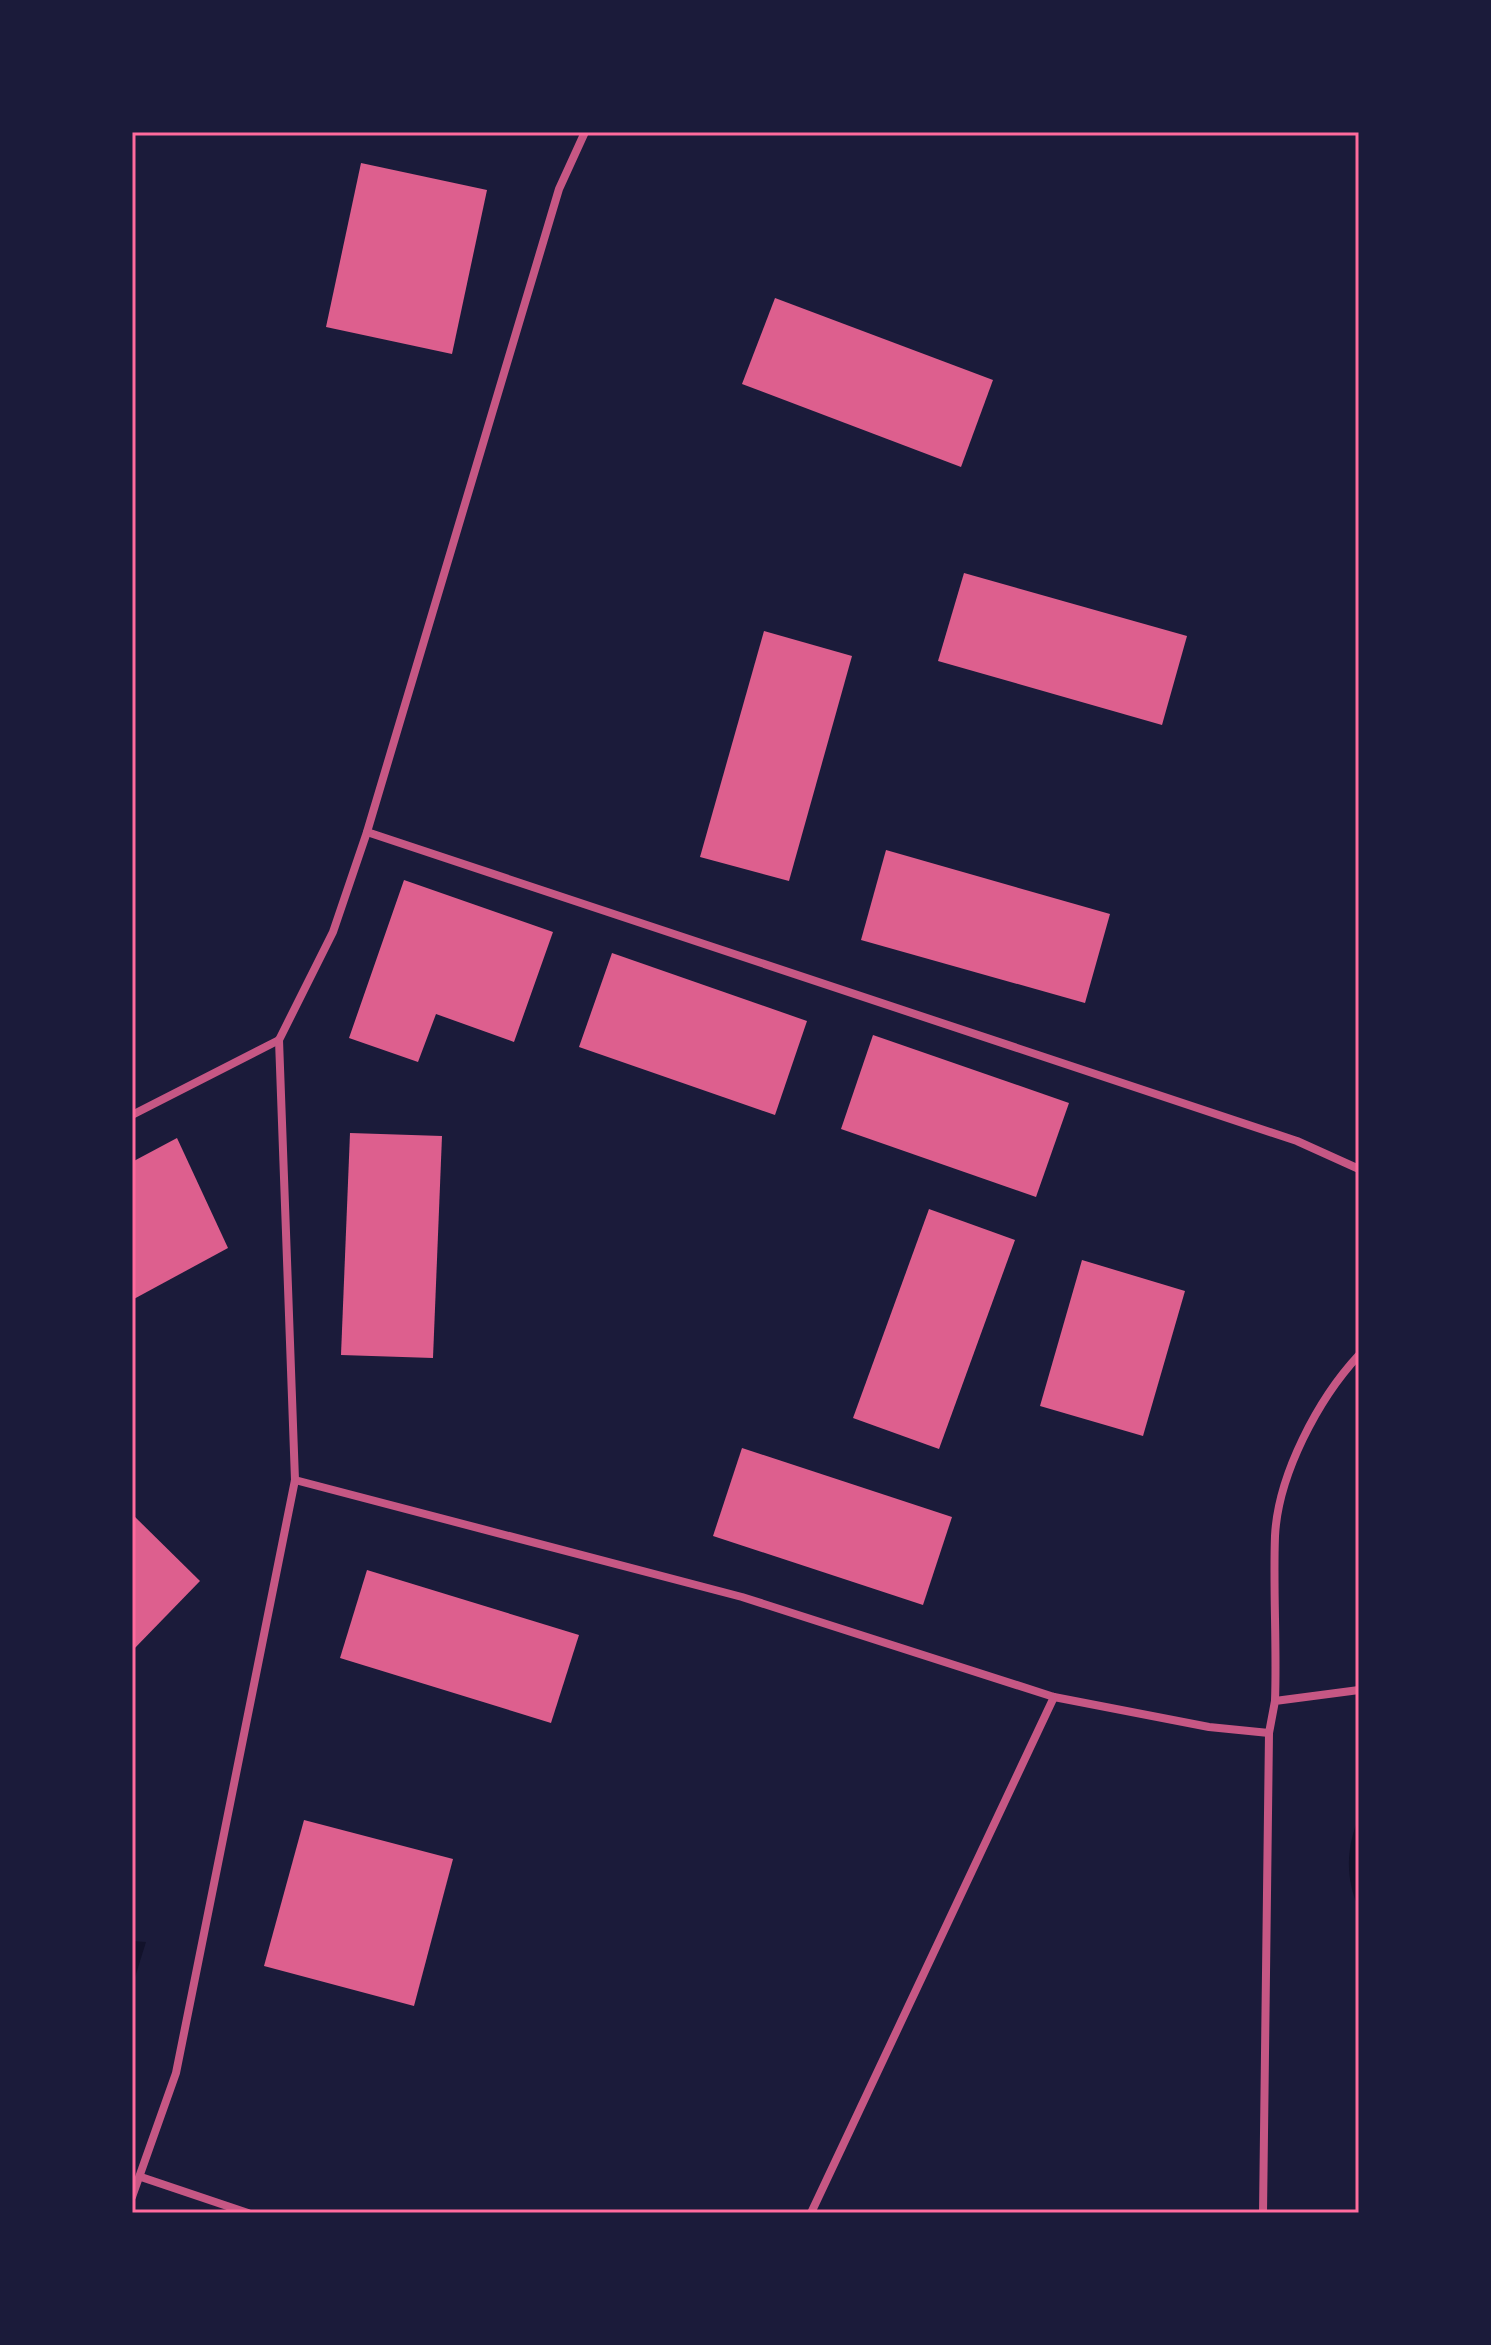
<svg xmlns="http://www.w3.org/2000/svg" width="1491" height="2345" font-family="'Source Sans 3',sans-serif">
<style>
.water{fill:#12122b}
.building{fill:#dd5f8e}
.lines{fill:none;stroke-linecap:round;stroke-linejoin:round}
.minor{stroke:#c65784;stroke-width:8}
.neatline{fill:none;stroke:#ff6b9d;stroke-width:3}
</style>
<rect width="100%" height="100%" fill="#1b1b3a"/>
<g class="water">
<path d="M1359,1817V1909C1345,1878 1346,1848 1359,1817Z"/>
<polygon points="132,1941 146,1942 132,1987"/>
</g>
<g class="building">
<polygon points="361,163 487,190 452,354 326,327"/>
<polygon points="775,298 993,380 961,467 742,384"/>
<polygon points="964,573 1187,636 1162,725 938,661"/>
<polygon points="764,631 852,656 789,881 700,857"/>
<polygon points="886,850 1110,914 1085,1003 861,940"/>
<polygon points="404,880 553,932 514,1042 436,1014 418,1062 349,1038"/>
<polygon points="612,953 807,1021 775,1115 579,1047"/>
<polygon points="873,1035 1069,1103 1036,1197 841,1129"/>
<polygon points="350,1133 442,1136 433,1358 341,1355"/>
<polygon points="177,1138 228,1248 132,1300 132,1162"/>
<polygon points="929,1209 1015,1240 939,1449 853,1418"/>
<polygon points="1082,1260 1185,1291 1143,1436 1040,1406"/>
<polygon points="742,1448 952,1517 923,1605 713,1536"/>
<polygon points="132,1514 200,1581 132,1651"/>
<polygon points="367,1570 579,1635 551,1723 340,1658"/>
<polygon points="304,1820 453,1859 414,2006 264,1966"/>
</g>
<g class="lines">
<g class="minor">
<polyline points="367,832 1297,1141 1359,1169"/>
<polyline points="132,1115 279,1040 333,932 367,832 559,189 585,132"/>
<polyline points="295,1480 742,1597 1054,1697 1209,1727 1269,1733 1275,1701 1359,1690"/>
<path d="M1275,1701C1277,1646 1273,1591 1275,1536C1278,1475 1318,1399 1359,1355"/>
<polyline points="141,2177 248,2213"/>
<polyline points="132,2197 176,2073 295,1480 279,1040"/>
<polyline points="811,2213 1054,1697"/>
<polyline points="1263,2213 1269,1733"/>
</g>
</g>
<rect width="1491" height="2345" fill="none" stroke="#1b1b3a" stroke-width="268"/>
<rect x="134" y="134" width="1223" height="2077" class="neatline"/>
</svg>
